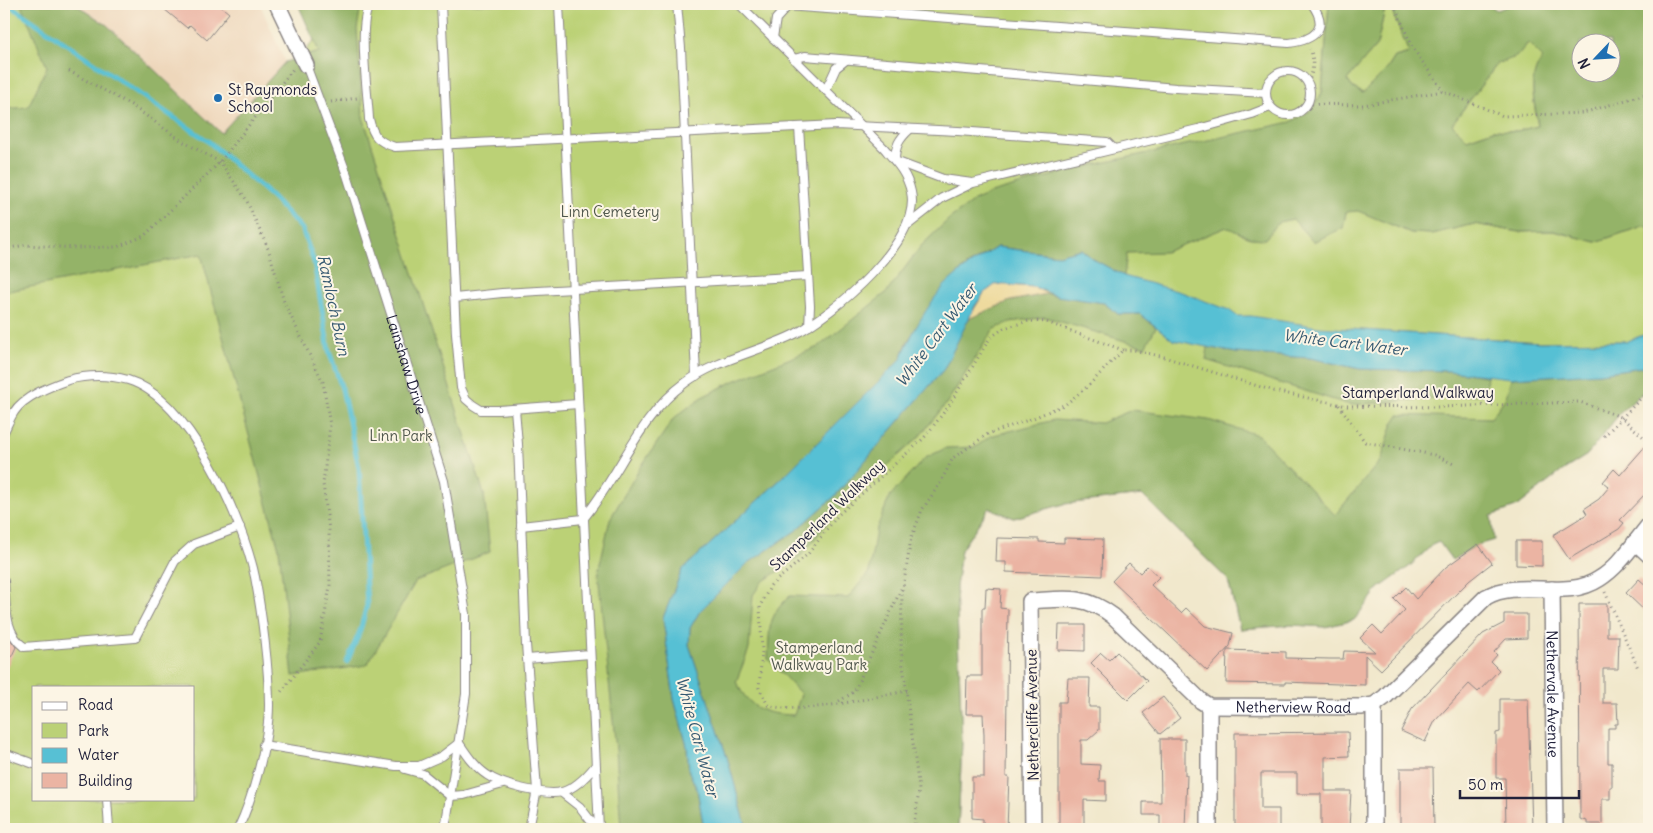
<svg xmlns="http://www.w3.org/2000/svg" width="1653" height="833" font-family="Delius,sans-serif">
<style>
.built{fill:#eed7bb}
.green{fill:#bbd176;stroke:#6e7a58;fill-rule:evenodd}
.forest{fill:#94b367;stroke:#5b6a51;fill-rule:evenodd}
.sand{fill:#eeda9e;stroke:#887e6c}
.water{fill:#57c0d4;stroke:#3c7188}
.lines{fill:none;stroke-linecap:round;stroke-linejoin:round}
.stream{stroke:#57c0d4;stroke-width:5}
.building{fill:#ebb4a3}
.service-casing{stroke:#8a8584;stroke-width:10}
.minor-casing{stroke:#8a8584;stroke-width:18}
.path{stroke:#8a8584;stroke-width:3;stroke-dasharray:1 4;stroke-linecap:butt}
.service{stroke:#fff;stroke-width:8}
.minor{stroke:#fff;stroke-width:15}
.poi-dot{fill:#1f6fb2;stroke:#fcf5e5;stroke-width:2}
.labels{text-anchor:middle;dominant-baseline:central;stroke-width:4;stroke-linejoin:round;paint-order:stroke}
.poi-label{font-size:15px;fill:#22223b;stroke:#fcf5e5;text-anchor:start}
.park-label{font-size:15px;fill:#50574d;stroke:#fcf5e5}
.street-label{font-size:15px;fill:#22223b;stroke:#fcf5e5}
.water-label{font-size:16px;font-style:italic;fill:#355971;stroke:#fcf5e5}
</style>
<rect width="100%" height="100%" fill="#fcf5e5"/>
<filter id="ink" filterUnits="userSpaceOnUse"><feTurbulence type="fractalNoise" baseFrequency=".02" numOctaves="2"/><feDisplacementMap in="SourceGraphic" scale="10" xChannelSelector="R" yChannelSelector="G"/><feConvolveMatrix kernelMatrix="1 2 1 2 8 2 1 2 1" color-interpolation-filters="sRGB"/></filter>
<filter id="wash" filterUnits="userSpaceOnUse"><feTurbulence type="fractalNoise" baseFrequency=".0096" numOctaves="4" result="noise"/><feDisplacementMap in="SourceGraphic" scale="20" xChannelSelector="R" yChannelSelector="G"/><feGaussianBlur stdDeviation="1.12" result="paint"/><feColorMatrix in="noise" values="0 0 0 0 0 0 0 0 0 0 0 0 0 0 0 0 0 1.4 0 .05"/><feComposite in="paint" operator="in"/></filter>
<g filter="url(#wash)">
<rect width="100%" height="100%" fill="#f1e8cc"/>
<polygon class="built" points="75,4 260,4 285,62 221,134 107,25"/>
<g class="green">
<path d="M4,4H21L27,17L228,158L340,4H1329L1322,93L1312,110L1343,227L1346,212L1358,210L1411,233L1432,234L1474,224L1519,232L1554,231L1596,242L1643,226L1649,227V333L1628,341L1540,342L1343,329L1649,350V387L1620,413L1587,455L1562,471L1518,506L1491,516L1432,545L1410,566L1378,589L1354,620L1325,627L1292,625L1240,629L1228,580L1142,495L1064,504L1014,518L989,508L961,550L956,587L962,742L958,829H4ZM34,687H194V799H34Z"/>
<polygon points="1386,4 1389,4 1409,53 1395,57 1388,68 1363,93 1353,88 1347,80 1377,45"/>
<path d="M1528,43L1543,58C1527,79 1534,101 1538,126L1517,131L1493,130L1467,139L1452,124L1498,63L1516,57Z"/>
</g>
<g class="forest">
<polygon points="21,4 75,4 107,25 221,133 285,62 319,52 298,4 361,4 357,29 363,117 484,494 490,552 416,581 367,665 293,676 279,549 201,254 4,292 4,109 28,107 47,67"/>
<path d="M1329,4H1386L1377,45L1347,80L1353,88L1363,93L1388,68L1395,57L1409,53L1389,4H1487L1497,10L1514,4H1649V227L1643,226L1596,242L1554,231L1519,232L1474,224L1432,234L1411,233L1358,211L1346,212L1343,228L1313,242L1293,219L1279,222L1265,239L1250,238L1227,227L1165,252L1127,253L1124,276L1093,259L1081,249L1058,255L997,247L965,267L944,287L907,342L901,359L782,478L682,570L663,618L674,699L687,746L689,772L697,789L704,829H621L616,750L598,573L610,519L638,471L674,418L702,397L734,381L818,347L887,292L921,246L949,219L975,200L991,193L1079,168L1291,122L1311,110L1322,93ZM1580,42H1610V72H1580ZM1528,43L1543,58C1526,80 1535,101 1538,126L1517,131L1493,130L1467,139L1452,124L1498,63L1516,57Z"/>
<path d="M1047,294L1104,303L1118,314H1140L1156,327L1145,347L1045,317L1010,322L993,330L946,404L918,438L838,510L802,555L762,582L753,595L749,649L736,682C751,710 764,714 794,715L801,694L768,659C770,629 766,618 790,596L848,598L869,572L876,530L890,496L925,458L946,448L976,447L990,436L1054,420L1101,423L1132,410L1208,420L1258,435L1335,515L1381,460L1393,423L1399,415L1491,418L1506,397L1511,378L1600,373L1649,366V387L1620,413L1587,455L1562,471L1518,506L1491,516L1494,540L1477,545L1452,560L1439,542L1432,545L1410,566L1378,589L1354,620L1325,627L1292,625L1240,629L1228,580L1142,495L1064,504L1014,518L989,508L961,550L956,587L962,742L958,829H747L727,757L689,645L690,628L700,611L747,564L798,529L834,497L944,369L968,319L1010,301Z"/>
<polygon points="1208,347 1236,353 1310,358 1360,369 1449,371 1487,376 1485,394 1350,405 1206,360"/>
</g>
<polygon class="sand" points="996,284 1034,287 1047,294 1010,301 968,319 984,293"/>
<path class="water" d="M997,247L1058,255L1081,249L1093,259L1124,276L1184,293L1229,310L1237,316H1251L1319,327L1540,342L1627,341L1649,333V366L1600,373L1511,378L1449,371L1360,369L1310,358L1236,353L1173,340L1140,314H1118L1104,303L1057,296L1034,287L996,284L984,293L975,306L944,369L834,497L798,529L747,564L700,611L690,628L689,645L727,757L747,829H704L697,789L689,772L687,746L674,699L663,618L682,570L782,478L901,359C909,337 929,303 944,286C960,270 979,259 997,247Z"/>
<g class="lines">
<polyline class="stream" points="8,4 208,141 272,197 302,229 314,262 329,351 342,389 359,468 367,605 360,631 347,662"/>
</g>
<g id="blocks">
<g class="building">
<polygon points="158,4 218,4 229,13 207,40 190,25 187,28"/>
<polygon points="1649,442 1649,490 1620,520 1624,523 1619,529 1569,559 1553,535 1587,514 1584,509 1599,499 1609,487 1603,482 1614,469 1620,475"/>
<polygon points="997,538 1039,539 1039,542 1064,543 1064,538 1103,539 1102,576 1006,572 1006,562 996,562"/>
<polygon points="1516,541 1542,541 1542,566 1516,565"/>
<polygon points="1478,544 1492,563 1469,581 1381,670 1365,655 1365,685 1285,682 1285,684 1226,683 1227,650 1286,652 1286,658 1330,659 1343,659 1344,651 1375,652 1360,638 1373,625 1382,634 1405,610 1394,599 1406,587 1416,599 1446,567"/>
<polygon points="1129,563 1140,573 1147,566 1159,577 1151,585 1181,613 1186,608 1205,626 1233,633 1230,646 1207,671 1112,581"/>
<polygon points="1639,579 1649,588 1649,615 1626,593"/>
<polygon points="986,588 1001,589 1000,608 1008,609 1006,777 1009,777 1007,829 983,829 983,819 972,818 972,777 984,777 984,735 983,714 966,714 967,676 982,676 982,608 985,608"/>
<polygon points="1579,604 1607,604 1607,636 1619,636 1618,669 1603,669 1603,703 1617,703 1618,724 1615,724 1615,728 1608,728 1608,763 1612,763 1612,787 1610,787 1610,799 1602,799 1602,824 1587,824 1587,821 1580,819"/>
<polygon points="1504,614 1527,614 1527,638 1506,639 1494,652 1497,655 1491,662 1499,670 1478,692 1469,684 1435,721 1425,742 1401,731 1412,709 1483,634 1504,623"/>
<polygon points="1059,625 1085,625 1085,651 1058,650"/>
<polygon points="7,635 16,647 4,673 4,636"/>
<polygon points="1117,652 1147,681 1128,700 1091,663 1101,653 1109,660"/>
<polygon points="1068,678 1090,678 1089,707 1099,707 1099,730 1088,740 1081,740 1081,764 1100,765 1099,781 1106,781 1106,801 1084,800 1084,829 1059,829 1059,702 1066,702"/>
<polygon points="1163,697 1180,718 1160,734 1143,713"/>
<polygon points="1500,699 1528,699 1532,829 1506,829 1505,778 1496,778 1496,733 1500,732"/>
<polygon points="1348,732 1349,756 1325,757 1325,791 1351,791 1349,829 1321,828 1321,794 1297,794 1297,773 1261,773 1261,809 1279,809 1279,827 1235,829 1235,733"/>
<polygon points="1160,739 1185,739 1185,775 1187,775 1185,829 1160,829 1160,815 1143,815 1143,802 1161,802"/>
<polygon points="1400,768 1433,768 1434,829 1400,829"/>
</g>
</g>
</g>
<g filter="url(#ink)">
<use href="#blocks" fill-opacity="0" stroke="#8a8584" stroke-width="1"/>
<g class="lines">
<g class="service-casing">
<g id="service">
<path d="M370,4C357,22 368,94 369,119C373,136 378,142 395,147L836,125L958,131L1107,142L1114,149"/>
<polyline points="441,4 456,334 461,388 466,399 473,405 481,410 498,410 578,404"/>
<polyline points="559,4 599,829"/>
<polyline points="677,4 681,48 696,376"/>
<path d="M759,4L1289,43C1314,40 1330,29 1312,4"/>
<polyline points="773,38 776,19 787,7"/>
<polyline points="794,59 805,56 1176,88 1266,93"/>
<path id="s1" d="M306,65L347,175L444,481L466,614V694L445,829"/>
<circle cx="1288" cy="93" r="22"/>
<polyline points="826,90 836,68 846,60"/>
<polyline points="799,127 810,306 809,326"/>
<path d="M910,129C899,139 895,146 895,161L943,179L972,183"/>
<polyline points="909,224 942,198 973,183 1198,129 1252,114 1270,107"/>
<polyline points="455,298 502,293 808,276"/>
<polyline points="515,409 518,444 526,644 537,790 529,829"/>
<path d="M4,432C7,426 10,418 14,412C24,396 51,386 68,380C87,375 109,375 128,380C189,398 243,520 255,577C262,614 269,668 269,705C269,740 253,798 238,829"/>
<path d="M521,526L583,519C619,477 638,417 685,383C717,359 759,352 795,334C834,314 922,241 911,192C907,173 896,162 884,148L739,4"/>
<path d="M4,581C6,605 4,632 24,647L135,638L175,561L194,544L240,527"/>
<polyline points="527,659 590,654"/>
<path d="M263,745L396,766H419L442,756L459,743C467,755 475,767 487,775C501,785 545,796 562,792C575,788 587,776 595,766"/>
<polyline points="4,753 34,764"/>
<polyline points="405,769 423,774 450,796 464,795 503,784"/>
<polyline points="561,792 580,807 597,829"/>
<polyline points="107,799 109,829"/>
</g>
</g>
<g class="minor-casing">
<g id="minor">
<polyline points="277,4 306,65"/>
<polyline points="1635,542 1649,555"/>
<path id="s2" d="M1552,589L1555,829"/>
<polyline points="1374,705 1374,829"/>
<path id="s3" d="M1033,829L1030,601C1065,599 1084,594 1113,616L1201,701L1209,706L1361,707L1374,705L1385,697L1486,597C1519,578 1566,601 1599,579C1619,567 1634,543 1649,525"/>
<polyline points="1209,829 1209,706"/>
</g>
</g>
<g class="path">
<polyline points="1394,4 1412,47 1443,91"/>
<polyline points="69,71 131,105 182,141 220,162 246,199 269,251 284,302 323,382 330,425 323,484 329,530 330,586 320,642 281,692"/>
<path d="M1308,83C1313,71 1315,61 1310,49"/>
<polyline points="331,102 357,98"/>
<polyline points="1307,104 1363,105 1443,91 1503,116 1583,113 1649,93"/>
<polyline points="4,249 25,245 76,248 117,247 144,236 220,162 293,69"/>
<polyline points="1339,405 1365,442 1434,455 1456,465"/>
<polyline points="1604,436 1649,390"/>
<polyline points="1605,592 1638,668"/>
<path d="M907,691C871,697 800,716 768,705L759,688L762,652L760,606L771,585L808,554L838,515L924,438L948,407L990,338L1004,328L1029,321L1046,322L1123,350"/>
<polyline points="839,701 854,692 902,587"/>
<polyline points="914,829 919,790 901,650 902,594 911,539 922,510 940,483 953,458 988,434 1031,419 1066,404 1088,386 1123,350 1134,350 1164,357 1274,391 1347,406 1440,407 1580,402 1621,417 1649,442"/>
</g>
<use href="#service" class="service"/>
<use href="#minor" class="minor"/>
</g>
</g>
<circle class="poi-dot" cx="218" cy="98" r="5"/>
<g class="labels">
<g class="poi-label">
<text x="228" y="89">St Raymonds<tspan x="228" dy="17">School</tspan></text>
</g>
<g class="park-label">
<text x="610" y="211">Linn Cemetery</text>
<text x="401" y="435">Linn Park</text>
<text x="819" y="647">Stamperland<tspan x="819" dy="17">Walkway Park</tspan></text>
</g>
<g class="street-label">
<text stroke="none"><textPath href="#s1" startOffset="316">Lainshaw Drive</textPath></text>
<text x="1418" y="392">Stamperland Walkway</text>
<text transform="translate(827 515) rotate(-44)">Stamperland Walkway</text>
<text stroke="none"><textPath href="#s2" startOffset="105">Nethervale Avenue</textPath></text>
<text stroke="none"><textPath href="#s3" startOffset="531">Netherview Road</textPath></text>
<text transform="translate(1032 715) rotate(-91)">Nethercliffe Avenue</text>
</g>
<g class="water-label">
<text transform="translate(334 305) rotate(78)">Ramloch Burn</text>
<text transform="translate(936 335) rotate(-53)">White Cart Water</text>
<text transform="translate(1345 342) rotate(7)">White Cart Water</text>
<text transform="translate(698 737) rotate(75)">White Cart Water</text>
</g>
</g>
<rect width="1653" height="833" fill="none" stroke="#fcf5e5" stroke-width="20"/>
<rect x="32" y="686" width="162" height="115" fill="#fcf5e5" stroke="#a5a1a1"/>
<rect x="42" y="702" width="25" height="8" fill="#ffffff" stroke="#a5a1a1"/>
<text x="78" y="710" font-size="15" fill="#22223b">Road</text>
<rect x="42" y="723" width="25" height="15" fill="#bbd176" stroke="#a5a1a1"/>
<text x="78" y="736" font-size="15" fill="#22223b">Park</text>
<rect x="42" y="748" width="25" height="15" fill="#57c0d4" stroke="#a5a1a1"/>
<text x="78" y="760" font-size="15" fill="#22223b">Water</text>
<rect x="42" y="773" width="25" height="15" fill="#ebb4a3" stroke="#a5a1a1"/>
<text x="78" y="786" font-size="15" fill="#22223b">Building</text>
<g transform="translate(1596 58) rotate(245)"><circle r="24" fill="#fcf5e5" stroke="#a5a1a1"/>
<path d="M0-4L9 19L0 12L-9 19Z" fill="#1f6fb2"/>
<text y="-8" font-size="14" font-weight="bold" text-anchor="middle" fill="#22223b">N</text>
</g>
<path d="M1460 790v8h119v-8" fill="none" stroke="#22223b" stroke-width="2.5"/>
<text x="1468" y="790" font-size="15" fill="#22223b" stroke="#fcf5e5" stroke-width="4" paint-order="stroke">50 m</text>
</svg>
